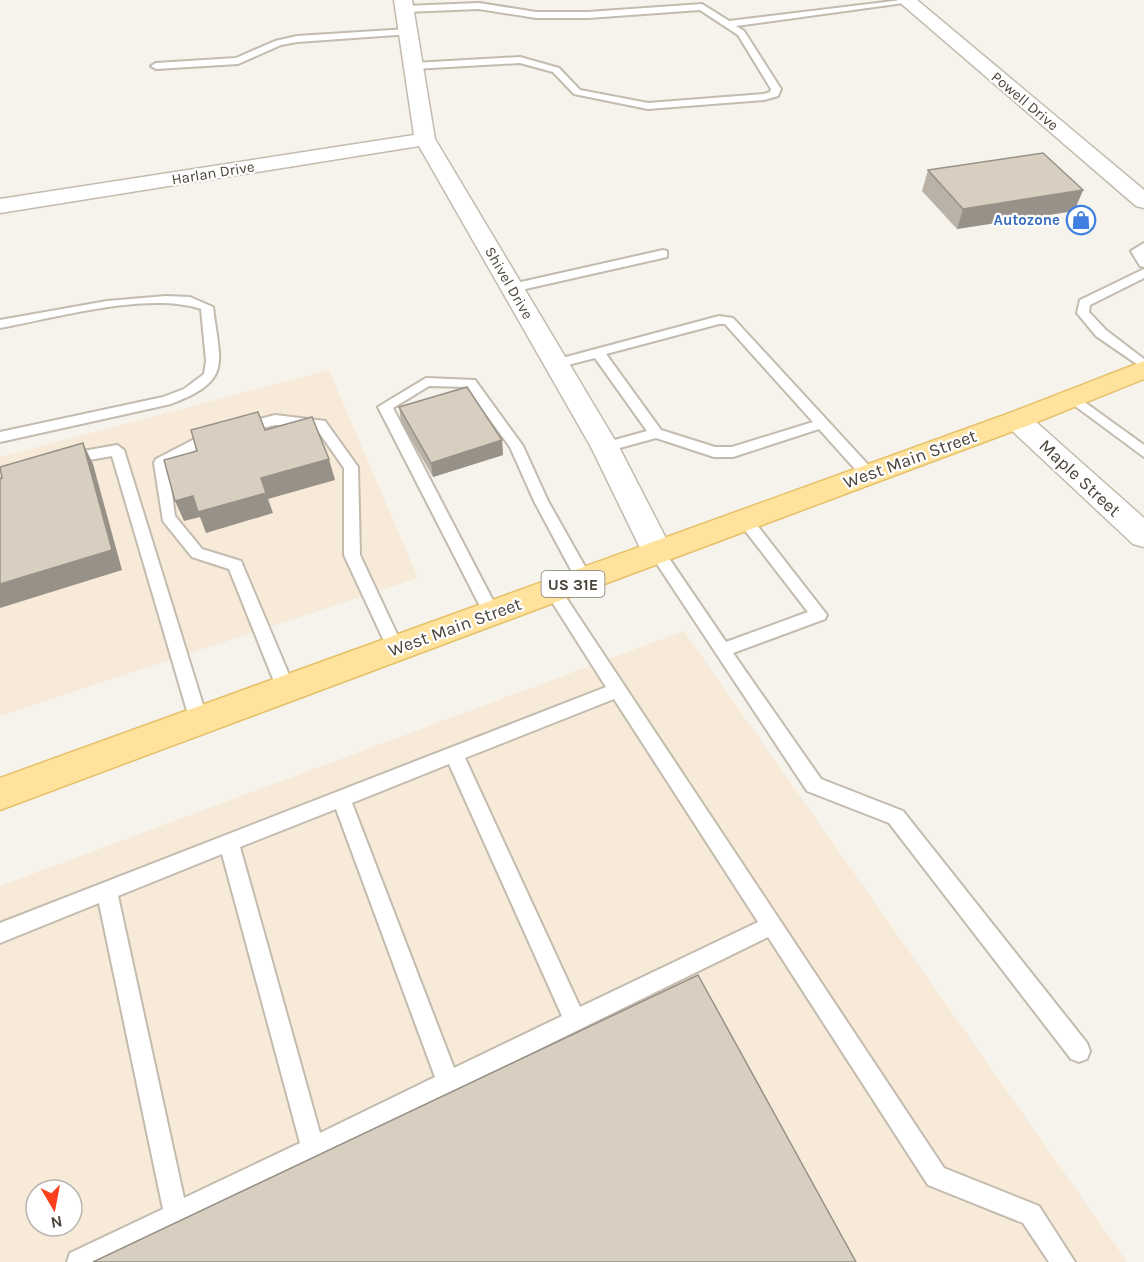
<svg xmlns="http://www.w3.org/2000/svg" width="1144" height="1262" font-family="Karla,sans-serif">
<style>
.commercial{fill:#f7ead8;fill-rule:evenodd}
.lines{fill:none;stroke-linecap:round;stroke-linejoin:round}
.service-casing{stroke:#c2bbae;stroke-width:4}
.minor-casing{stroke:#c2bbae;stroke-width:3}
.primary-casing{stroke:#e6c16a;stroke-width:3}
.service{fill:#fff;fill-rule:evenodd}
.minor{fill:#fff;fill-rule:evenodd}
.primary{fill:#ffe39c;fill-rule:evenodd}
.wall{fill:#bab2a6}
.shaded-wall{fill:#979187}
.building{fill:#d8cfc1;stroke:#979187;stroke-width:1.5}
.labels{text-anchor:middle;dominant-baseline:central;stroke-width:4.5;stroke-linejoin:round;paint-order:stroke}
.far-street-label{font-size:15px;fill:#4b4439;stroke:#fff}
.far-shop-label{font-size:15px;font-weight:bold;fill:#366cbe;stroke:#fff;text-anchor:end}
.shield{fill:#fff;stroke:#817c74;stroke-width:1.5}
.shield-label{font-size:16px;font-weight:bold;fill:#4b4439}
.street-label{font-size:18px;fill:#4b4439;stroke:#fff}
</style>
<rect width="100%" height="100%" fill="#f6f3ec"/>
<g class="commercial">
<polygon points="329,370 418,578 0,716 0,457"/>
<path d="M684,631L1127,1262H0V886ZM36,1190H72V1226H36Z"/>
</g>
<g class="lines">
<g class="service-casing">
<g id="service">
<polygon points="902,0 911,2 736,26 744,31 781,89 778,96 764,100 648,109 574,94 553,72 520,63 414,69 409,66 414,63 520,57 559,68 580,90 648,103 764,94 770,92 771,89 738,35 700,10 588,18 536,18 479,9 405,12 401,9 405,6 479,3 536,12 588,12 702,4 729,21"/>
<polygon points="408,29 413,32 411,34 297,42 281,45 238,64 156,69 151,66 156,63 236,58 275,41 297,36"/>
<polygon points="1144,243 1144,267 1140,266 1131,251"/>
<polygon points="663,250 667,251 667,257 512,292 506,288 512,284"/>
<polygon points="1144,269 1144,278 1090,305 1089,312 1106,330 1144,359 1144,369 1096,336 1077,313 1080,300"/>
<path d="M166,296L190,297L213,307C220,365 233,380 171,404L0,442V432L163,397L184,389L204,374L206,361L201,309C148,291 55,318 0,328V320L107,301Z"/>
<path d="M719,316L733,318L873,470L875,474L873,478H863L819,429L733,457H714L656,438L605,452L600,450L598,447L600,444L647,431L595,358L556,368L549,364L551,361ZM719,324H725L813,422L732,447H715L661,430L606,354Z"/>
<polygon points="426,378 475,380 523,446 548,501 592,579 590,583 578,583 534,501 510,447 466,387 429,386 393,408 500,614 498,618 486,618 378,407"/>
<polygon points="1072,393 1144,445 1144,457 1067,400 1067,394"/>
<polygon points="275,415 325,421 358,467 360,555 404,649 402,654 390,654 344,555 344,468 316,428 275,425 242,433 235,428 237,425"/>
<polygon points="214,429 219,431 219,437 168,465 175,516 202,549 241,561 295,689 292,694 286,696 280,694 277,689 229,569 192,557 163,521 154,463 156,459"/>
<polygon points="117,445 124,450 208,721 205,726 199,728 193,726 190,721 112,456 66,464 59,459 66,454"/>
<polygon points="745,515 750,516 827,615 825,619 733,653 821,779 903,811 1087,1043 1090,1051 1087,1059 1079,1062 1071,1059 889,823 807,791 649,552 657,546 662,548 726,642 808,612 740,524 737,520 740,516"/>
<path d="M553,585L559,587L944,1168L1039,1206L1075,1262H1049L1023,1223L928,1185L768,937L105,1262H67L70,1253L163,1209L99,903L0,943V923L606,687L545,591ZM614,699L758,922L580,1007L465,758ZM449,764L562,1016L454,1068L352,803ZM336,809L435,1077L320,1133L240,847ZM222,854L300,1143L184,1198L118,896Z"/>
</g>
</g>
<g class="minor-casing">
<g id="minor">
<polygon points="394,0 412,0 435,139 619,447 673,552 668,560 657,563 646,560 591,447 419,146 0,213 0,199 414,135"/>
<polygon points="897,0 917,0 1144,190 1144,208 1136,206"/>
<polygon points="1017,411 1027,414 1144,518 1144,547 1133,544 1007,426 1003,420 1007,414"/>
</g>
</g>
<g class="primary-casing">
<polygon id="primary" points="1144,361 1144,379 1027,426 0,810 0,778 1007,414"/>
</g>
<use href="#service" class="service"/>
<use href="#minor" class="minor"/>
<use href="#primary" class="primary"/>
</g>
<g class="wall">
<polygon points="928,170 1083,190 1074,211 957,229 922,191"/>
<polygon points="399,407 502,440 503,455 433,477 401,422"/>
</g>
<g class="shaded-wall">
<polygon points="1083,190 1074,211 957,229 963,209"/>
<polygon points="502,440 503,455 433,477 431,463"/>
<polygon points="83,443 93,464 122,570 0,608 0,584"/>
<polygon points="329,459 335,480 268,499 273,513 206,533 200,517 184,521 175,501 261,478"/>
</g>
<g class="building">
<polygon points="1043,153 1083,190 963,209 928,170"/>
<polygon points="467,387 502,440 431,463 399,407"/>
<polygon points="258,412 265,430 312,417 329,459 261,478 266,493 198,512 193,496 175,501 164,460 197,451 191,430"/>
<polygon points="83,443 112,550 0,584 0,478 2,478 0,467"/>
<polygon points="698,975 856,1262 93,1262"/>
</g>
<defs>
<g id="shop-ring" transform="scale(1.5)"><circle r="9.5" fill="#fff" stroke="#3f7fe0" stroke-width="1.5"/><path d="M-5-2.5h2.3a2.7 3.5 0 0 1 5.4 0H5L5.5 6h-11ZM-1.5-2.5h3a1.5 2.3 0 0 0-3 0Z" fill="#3f7fe0"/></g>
</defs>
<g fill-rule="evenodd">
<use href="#shop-ring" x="1081" y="220"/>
</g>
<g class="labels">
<g class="far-street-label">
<text transform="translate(1025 101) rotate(40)">Powell Drive</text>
<text transform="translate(213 173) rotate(-9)">Harlan Drive</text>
<text transform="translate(509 283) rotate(60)">Shivel Drive</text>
</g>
<g class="far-shop-label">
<text x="1060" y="220">Autozone</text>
</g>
<rect class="shield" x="541.5" y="571" width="63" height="26" rx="4.5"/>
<g class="shield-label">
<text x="573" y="584">US 31E</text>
</g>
<g class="street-label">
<text transform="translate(910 459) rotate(-20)">West Main Street</text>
<text transform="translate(1080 478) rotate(43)">Maple Street</text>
<text transform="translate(455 627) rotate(-20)">West Main Street</text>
</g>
</g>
<g transform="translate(54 1208) rotate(170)"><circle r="28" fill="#ffffff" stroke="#b7b4b0" stroke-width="1.5"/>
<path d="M0-4.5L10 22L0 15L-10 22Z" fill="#fc3f1d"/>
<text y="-9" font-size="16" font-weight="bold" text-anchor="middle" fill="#4b4439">N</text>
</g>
</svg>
